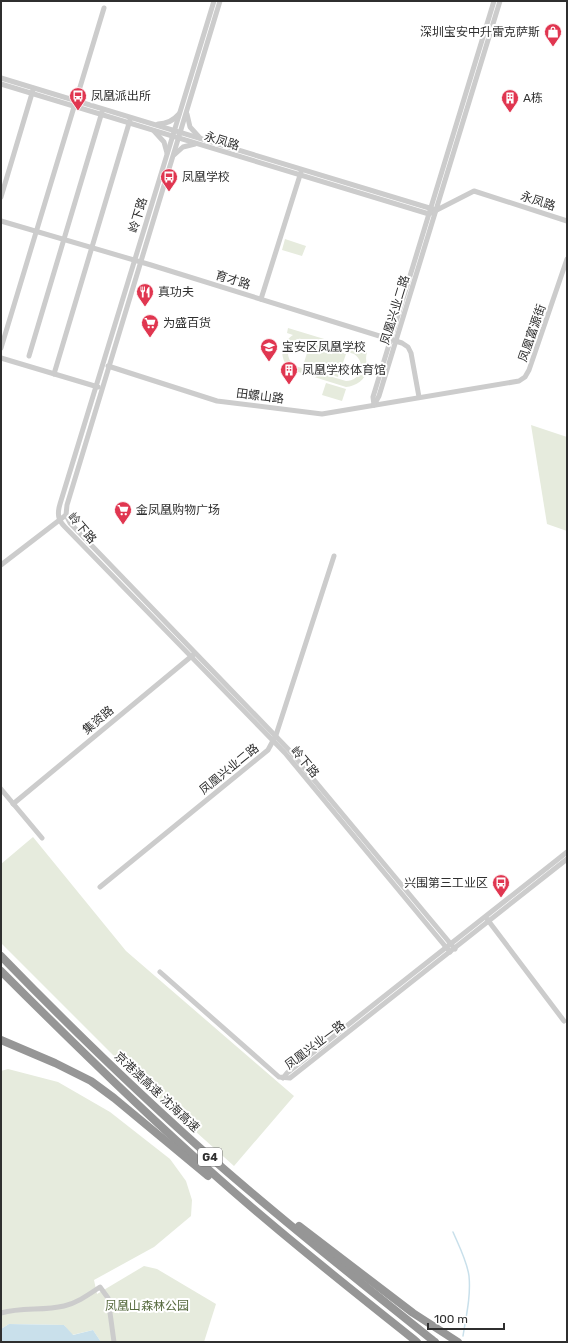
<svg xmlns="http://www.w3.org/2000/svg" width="568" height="1343" font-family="Rubik,'Noto Sans SC',sans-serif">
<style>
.green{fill:#e6ebdd;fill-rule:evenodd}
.water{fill:#c9e0eb}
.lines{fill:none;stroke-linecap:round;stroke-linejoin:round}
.stream{stroke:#c9e0eb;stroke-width:1.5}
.minor{stroke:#ccc;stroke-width:5}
.highway{stroke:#969696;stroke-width:8}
.labels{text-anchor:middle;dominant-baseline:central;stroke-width:4;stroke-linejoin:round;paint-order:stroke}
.shield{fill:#fff;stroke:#6d6d6d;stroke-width:1}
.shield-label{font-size:11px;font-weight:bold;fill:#2f2f2f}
.poi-label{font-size:12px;fill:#2f2f2f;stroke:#fff;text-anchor:start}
.street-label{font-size:12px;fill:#2f2f2f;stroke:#fff}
.park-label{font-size:12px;fill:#55693d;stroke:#fff}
</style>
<rect width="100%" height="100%" fill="#fff"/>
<g class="green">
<polygon points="285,239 306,246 302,256 282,250"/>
<path d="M288,328L367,352C365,360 367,361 367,369C366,380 356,386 346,387L292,370C279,361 279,344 293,335L287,333ZM297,339H306L354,354C367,363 361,381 346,381L295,366C285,358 286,346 297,339Z"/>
<polygon points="310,343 346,354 338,377 303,366"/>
<polygon points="326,383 346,389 342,401 322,395"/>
<polygon points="531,425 567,437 567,531 547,524"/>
<polygon points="33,837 126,951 294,1096 234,1166 137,1079 1,943 1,864"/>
<polygon points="8,1069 58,1082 110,1112 170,1159 186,1181 192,1200 191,1216 154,1247 94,1280 97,1294 144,1266 157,1269 216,1304 204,1342 101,1342 93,1330 72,1335 64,1325 9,1324 1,1329 1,1071"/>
</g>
<polygon class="water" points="9,1324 64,1325 73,1335 93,1330 101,1342 1,1342 1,1329"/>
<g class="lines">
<path class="stream" d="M453,1232C459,1246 467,1261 469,1276C471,1296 466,1317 463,1336"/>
<g class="minor">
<path d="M214,1L60,504C57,514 58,520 65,527L285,753L450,952"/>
<polyline points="220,1 67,505 66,515 70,523 289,750 455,949"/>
<polyline points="1,78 436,210"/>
<polyline points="1,84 429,214 474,191 567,221"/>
<polyline points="187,114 190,127 200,138"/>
<path d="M158,124C167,124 173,121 179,114"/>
<polyline points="154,131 164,142 167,153"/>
<polyline points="174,155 183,147 195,144"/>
<polyline points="1,197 33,90"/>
<polyline points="1,221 151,265 402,343 408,347 411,353 419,397"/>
<polyline points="261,299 301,172"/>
<polyline points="1,348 104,8"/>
<polyline points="29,356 102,112"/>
<polyline points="1,358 98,387"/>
<polyline points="108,366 217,401 322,414 519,381 525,377 529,370 567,259"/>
<polyline points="54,374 130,120"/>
<polyline points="374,405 379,396 500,1"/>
<polyline points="374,405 373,397 494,1"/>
<polyline points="1,565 66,515"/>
<polyline points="1,789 42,838"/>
<polyline points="13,804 193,655"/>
<polyline points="100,887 268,750 276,735 334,556"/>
<polyline points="487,919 564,1021"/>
<polyline points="160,972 279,1077 290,1078 567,859"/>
<polyline points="283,1078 287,1073 567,852"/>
<path d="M1,1313C22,1307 43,1311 64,1306C77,1303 88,1295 100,1287L108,1298L114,1342"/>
</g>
<g class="highway">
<path d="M1,956C71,1028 142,1097 217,1163C288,1225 361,1283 435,1342"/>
<path d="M1,971C69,1039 137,1106 209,1170C276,1230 347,1286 417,1342"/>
<polyline points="1,1040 55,1063 91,1081 114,1098 208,1176"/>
<polyline points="299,1226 413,1313 458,1342"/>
</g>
</g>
<defs>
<g id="shop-pin" transform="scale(0.9)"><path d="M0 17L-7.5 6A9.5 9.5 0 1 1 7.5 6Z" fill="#e03650" stroke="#fff"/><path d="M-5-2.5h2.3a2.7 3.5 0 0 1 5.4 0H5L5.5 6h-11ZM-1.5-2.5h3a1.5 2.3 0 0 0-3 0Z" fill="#fff"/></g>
<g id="bus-pin" transform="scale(0.9)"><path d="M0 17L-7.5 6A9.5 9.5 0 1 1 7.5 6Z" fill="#e03650" stroke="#fff"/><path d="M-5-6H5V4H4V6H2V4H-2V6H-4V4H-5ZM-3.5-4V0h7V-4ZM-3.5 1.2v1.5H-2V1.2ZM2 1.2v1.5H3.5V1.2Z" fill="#fff"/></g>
<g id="building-pin" transform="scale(0.9)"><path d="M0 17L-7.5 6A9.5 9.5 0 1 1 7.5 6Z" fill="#e03650" stroke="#fff"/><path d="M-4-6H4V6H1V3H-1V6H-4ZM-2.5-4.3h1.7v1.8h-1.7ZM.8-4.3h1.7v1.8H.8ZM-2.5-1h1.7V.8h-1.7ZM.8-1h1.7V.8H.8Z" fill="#fff"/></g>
<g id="restaurant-pin" transform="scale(0.9)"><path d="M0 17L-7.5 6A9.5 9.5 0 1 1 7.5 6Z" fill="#e03650" stroke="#fff"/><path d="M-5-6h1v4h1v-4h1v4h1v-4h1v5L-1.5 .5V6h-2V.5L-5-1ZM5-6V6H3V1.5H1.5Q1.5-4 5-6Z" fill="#fff"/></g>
<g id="supermarket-pin" transform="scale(0.9)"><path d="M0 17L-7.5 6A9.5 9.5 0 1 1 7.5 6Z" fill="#e03650" stroke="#fff"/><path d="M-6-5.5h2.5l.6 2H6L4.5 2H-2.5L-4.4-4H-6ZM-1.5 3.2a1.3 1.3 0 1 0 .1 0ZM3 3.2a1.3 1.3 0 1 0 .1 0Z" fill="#fff"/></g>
<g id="school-pin" transform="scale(0.9)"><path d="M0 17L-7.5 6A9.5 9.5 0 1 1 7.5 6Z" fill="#e03650" stroke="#fff"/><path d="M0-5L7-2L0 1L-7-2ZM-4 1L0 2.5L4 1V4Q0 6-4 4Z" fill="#fff"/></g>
</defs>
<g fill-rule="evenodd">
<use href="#shop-pin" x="553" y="32"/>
<use href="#bus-pin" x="78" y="96"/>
<use href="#building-pin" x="510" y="98"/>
<use href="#bus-pin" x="169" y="177"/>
<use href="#restaurant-pin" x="145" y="292"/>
<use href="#supermarket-pin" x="150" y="323"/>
<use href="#school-pin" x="269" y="347"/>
<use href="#building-pin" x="289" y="370"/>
<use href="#supermarket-pin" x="123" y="510"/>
<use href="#bus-pin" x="501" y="883"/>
</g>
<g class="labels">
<rect class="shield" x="198" y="1148" width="24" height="18" rx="3"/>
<g class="shield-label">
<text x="210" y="1157">G4</text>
</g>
<g class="poi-label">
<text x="540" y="32" text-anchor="end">深圳宝安中升雷克萨斯</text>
<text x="91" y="96">凤凰派出所</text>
<text x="523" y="98">A栋</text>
<text x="182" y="177">凤凰学校</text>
<text x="158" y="292">真功夫</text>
<text x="163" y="323">为盛百货</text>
<text x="282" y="347">宝安区凤凰学校</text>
<text x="302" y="370">凤凰学校体育馆</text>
<text x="136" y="510">金凤凰购物广场</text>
<text x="488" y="883" text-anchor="end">兴围第三工业区</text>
</g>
<g class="street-label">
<text transform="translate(222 141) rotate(17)">永凤路</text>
<text transform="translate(538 201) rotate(18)">永凤路</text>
<text transform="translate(138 215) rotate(-73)">岭下路</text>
<text transform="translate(233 280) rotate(17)">育才路</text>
<text transform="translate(395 310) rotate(-73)">凤凰兴业二路</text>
<text transform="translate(532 333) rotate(-71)">凤凰富源街</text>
<text transform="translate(260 396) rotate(7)">田螺山路</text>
<text transform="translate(82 528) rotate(49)">岭下路</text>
<text transform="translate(98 720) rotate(-40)">集资路</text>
<text transform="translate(305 762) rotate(50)">岭下路</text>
<text transform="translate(229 769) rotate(-39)">凤凰兴业二路</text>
<text transform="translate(315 1045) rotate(-37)">凤凰兴业一路</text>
<text transform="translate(157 1092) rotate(43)">京港澳高速 沈海高速</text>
</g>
<g class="park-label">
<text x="147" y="1306">凤凰山森林公园</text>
</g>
</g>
<rect width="568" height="1343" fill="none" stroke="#2f2f2f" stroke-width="4"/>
<path d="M428 1323v6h76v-6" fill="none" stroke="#2f2f2f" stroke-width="2"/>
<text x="434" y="1323" font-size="12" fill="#2f2f2f" stroke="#ffffff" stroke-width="3" paint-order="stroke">100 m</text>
</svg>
